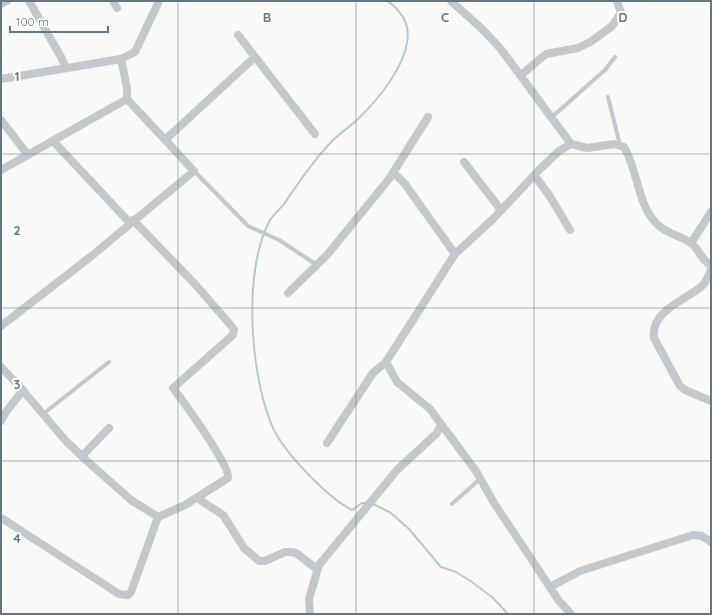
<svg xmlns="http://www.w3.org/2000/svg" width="712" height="615" font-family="Quicksand,sans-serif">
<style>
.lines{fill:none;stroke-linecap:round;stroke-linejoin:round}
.stream{stroke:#bac8cb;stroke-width:2}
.service{stroke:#c2c8cb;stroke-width:4}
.minor{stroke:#c2c8cb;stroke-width:8}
.grid{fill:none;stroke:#637883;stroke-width:1;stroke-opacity:0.55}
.grid-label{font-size:13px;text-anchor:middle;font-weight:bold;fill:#637883;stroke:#fff;stroke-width:4;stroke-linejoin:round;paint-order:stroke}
</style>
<rect width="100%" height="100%" fill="#f9f9f7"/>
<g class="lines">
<g class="stream">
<path d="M367,503H362L352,510C328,498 286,454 274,430C250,379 242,271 270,220C274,214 280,209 284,204C299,182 314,160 332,141C341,132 353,125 362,115C383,94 425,43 400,13C396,8 393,4 387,1"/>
<polyline points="373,504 391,513 409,529 441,567 456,572 472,582 493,598 508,614"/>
</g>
<g class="service">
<polyline points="608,97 620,145"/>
<polyline points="552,117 605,70 615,57"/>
<polyline points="194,171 248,226 279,240 317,265"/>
<polyline points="43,414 109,362"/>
<polyline points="452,504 481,478"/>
</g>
<g class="minor">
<polyline points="29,1 61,57 66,68"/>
<polyline points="113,1 117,8"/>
<path d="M451,1L481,28L500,48L571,144L587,148L614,144L624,147C638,170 637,203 656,223C668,236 683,235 693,245C700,251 702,261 711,265"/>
<polyline points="1,4 7,1"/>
<polyline points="238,35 315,134"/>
<polyline points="521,75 546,54 578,48 592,41 612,26 621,13 617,1"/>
<polyline points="1,79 121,59 135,52 159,1"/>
<polyline points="1,120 28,155"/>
<polyline points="166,139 255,57"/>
<polyline points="53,141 130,223"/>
<polyline points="464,162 501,210"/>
<polyline points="1,170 127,99 127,88 121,59"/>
<polyline points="394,173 405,184 455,254"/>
<polyline points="534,175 549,195 570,230"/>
<path d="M133,220L194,283L234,329L233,335L173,388C183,401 231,467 228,478L185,505L158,517"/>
<polyline points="691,243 711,212"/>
<path d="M711,269C709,275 707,281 702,286C686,300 650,311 654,338L680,386L685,390L711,401"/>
<polyline points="288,293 327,255 389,179 428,117"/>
<polyline points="1,326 89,258 194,171 127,99"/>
<polyline points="1,367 19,386 66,441 87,461 131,500 158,517"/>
<polyline points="1,421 6,412 23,390"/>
<polyline points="441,424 476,471 494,503 526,551 559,601 571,614"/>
<polyline points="327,443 373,373 386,362"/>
<polyline points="82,456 109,428"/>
<polyline points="197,498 223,515 244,548 259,561 265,561 285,552 291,552 296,553 317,569"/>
<polyline points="3,519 119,594 128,595 131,592 158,517"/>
<polyline points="550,587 580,571 693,535 702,536 711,542"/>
<polyline points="310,614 309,599 319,565 397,470 437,433 441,424 430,409 397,382 386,362 455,254 493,219 540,169 559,151 571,144"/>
</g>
</g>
<path class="grid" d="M178,1V614M356,1V614M534,1V614M1,154H711M1,308H711M1,461H711"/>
<g class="grid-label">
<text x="267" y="22">B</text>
<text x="445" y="22">C</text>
<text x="623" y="22">D</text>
<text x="17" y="81">1</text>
<text x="17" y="235">2</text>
<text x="17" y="389">3</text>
<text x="17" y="543">4</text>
</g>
<rect width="712" height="615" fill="none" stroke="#637883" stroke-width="4"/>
<path d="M10 26v6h98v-6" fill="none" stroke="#637883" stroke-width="2"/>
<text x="16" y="26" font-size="12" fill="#637883" stroke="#ffffff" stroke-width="3" paint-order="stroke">100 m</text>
</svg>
